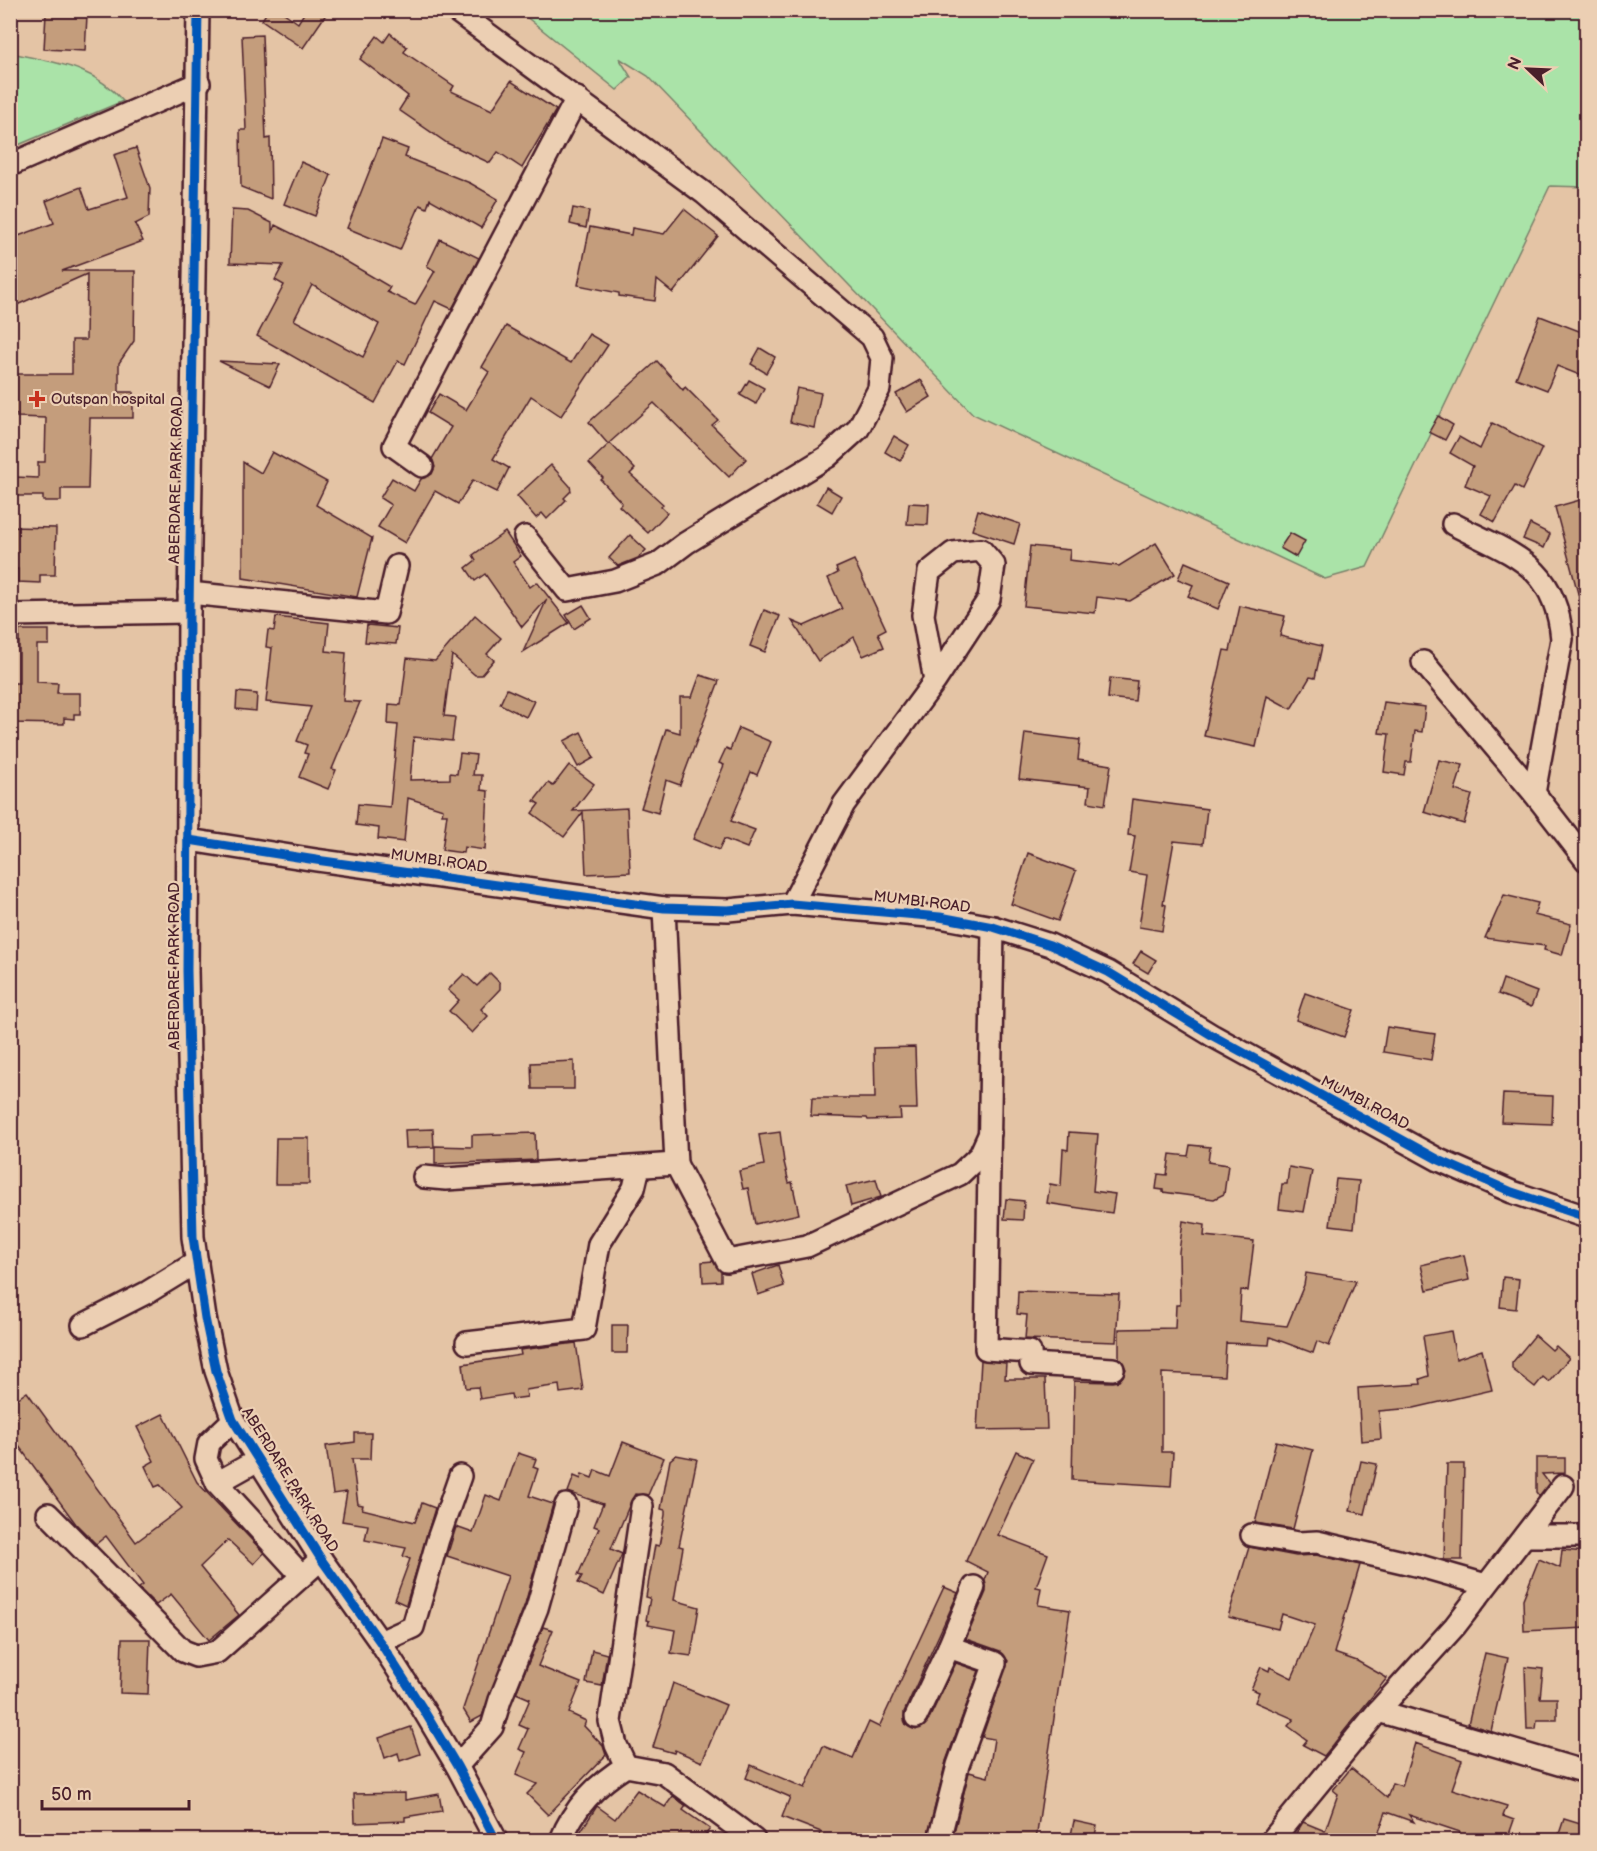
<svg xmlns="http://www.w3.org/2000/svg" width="1597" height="1851" font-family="'Balsamiq Sans',sans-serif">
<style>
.green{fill:#aae3a8;stroke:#7a816a;stroke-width:1.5}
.building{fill:#c49d7b;stroke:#4a1f2b;stroke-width:1.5;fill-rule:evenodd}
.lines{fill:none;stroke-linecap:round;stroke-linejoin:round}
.minor-casing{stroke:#4a1f2b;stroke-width:26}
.minor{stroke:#eccfb3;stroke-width:21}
.cycleway-casing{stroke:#eccfb3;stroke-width:13}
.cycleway{stroke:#0057b8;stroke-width:9}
.poi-dot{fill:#c8321e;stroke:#eccfb3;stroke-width:2}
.labels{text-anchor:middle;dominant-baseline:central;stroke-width:4.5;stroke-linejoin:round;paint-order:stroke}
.poi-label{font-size:15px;fill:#4a1f2b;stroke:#eccfb3;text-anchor:start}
.street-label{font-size:15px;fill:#4a1f2b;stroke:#eccfb3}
</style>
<rect width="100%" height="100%" fill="#e4c4a5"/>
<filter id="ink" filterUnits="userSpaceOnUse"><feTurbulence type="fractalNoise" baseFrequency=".0167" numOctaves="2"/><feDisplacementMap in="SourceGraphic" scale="12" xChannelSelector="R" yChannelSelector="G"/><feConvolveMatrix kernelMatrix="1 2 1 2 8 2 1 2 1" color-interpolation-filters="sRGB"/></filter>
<g filter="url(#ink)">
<g class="green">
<polygon points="519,11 1586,11 1586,187 1550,186 1367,567 1325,579 973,414 648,76 619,58 631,77 617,90"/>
<path d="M11,53C55,63 92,65 123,101L11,148Z"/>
</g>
<g class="building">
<polygon points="268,10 280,10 298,23 306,10 329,10 303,48 262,20"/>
<polygon points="46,14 87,16 85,51 44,49"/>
<polygon points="390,33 407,47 404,52 454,86 451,91 492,110 511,81 556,110 522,168 498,152 490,163 447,143 399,110 408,96 360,59 377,36 384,42"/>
<polygon points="262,35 266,139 270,138 271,199 241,187 240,130 246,130 242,36"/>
<polygon points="382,139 408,149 405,157 470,183 498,199 481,228 430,199 427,208 420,205 400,250 347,228"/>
<polygon points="136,148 150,188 149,217 135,224 143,241 62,271 135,271 134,341 119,363 119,392 133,392 133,418 90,418 88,489 61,489 61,501 43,501 43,496 15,496 15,477 38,478 38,462 45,462 46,418 17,417 17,414 10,414 10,374 72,374 72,340 86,340 87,274 10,308 10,239 54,223 46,201 81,187 89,209 128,197 114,155"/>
<polygon points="301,162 331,175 315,216 284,204"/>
<polygon points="573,208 589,211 586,228 570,224"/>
<polygon points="684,209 718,236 673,293 657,280 655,301 619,296 619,293 578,285 590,227 631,235 632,228 664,234"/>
<path d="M232,210L248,211L272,223V233L275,225L337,256L390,287L387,292L415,305L435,271L427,266L440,239L479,258L452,309L435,301L405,364L398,361L375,403L257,336L284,285L275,280L283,265L230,263ZM312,285L379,324L363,357L294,320Z"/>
<polygon points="1540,316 1587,334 1587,378 1557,366 1547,390 1516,378"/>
<polygon points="506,326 571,363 589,334 608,345 561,416 531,396 493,459 509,468 497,492 473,480 458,504 435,491 405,543 378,527 391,505 380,498 392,478 414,491 421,479 432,474 435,467 432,459 451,427 428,413 439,394 466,410 489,372 482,367"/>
<polygon points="760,348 775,357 766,373 751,364"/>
<polygon points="219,361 280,364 270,386"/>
<polygon points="657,361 683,390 685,387 718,420 712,425 746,459 729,477 654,403 608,444 589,422"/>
<polygon points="749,380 764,388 756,404 740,395"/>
<polygon points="921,380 931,397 907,412 896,394"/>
<polygon points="797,388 821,393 814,428 790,422"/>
<polygon points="1438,416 1453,425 1445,440 1429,432"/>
<polygon points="1492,423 1542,448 1522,490 1515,486 1495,522 1481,514 1491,496 1465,485 1473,466 1450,453 1459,437 1480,449"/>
<polygon points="894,436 909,445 900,461 885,452"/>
<polygon points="610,443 635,469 630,474 663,504 661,507 667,513 648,533 619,506 622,503 601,480 603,478 589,463"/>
<polygon points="272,452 327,482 316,505 372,538 357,597 243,578 243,462 261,473"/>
<polygon points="551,465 570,486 571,491 564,498 566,500 547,519 542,513 536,518 517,496"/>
<polygon points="826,487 841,496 832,512 817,503"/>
<polygon points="1587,498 1587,604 1581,605 1555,507"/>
<polygon points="909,503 929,504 928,525 907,524"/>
<polygon points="978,510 1020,524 1014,544 972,530"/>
<polygon points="1530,524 1550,534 1544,548 1523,539"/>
<polygon points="10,527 56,528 55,575 40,575 40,583 18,582 18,569 10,569"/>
<polygon points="505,532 521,556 513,562 530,587 537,582 569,623 523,652 547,599 522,627 485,574 475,581 466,568 476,560 473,555"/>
<polygon points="1290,533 1305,541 1296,557 1280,548"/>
<polygon points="630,535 646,550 638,558 618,566 609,558"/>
<polygon points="1156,543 1175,574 1130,601 1097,597 1095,613 1024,606 1030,546 1070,550 1069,560 1119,566"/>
<polygon points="854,560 886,629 878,633 884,647 863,656 854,637 818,661 792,621 804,626 842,609 828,578 838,573 836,568"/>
<polygon points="1185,562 1229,581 1218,609 1188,596 1193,585 1178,579"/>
<polygon points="583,605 591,618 574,629 566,615"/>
<polygon points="1240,606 1285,616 1280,636 1322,646 1315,678 1310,677 1291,709 1267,696 1256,747 1204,736 1224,650 1230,651"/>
<polygon points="764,610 780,616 765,652 750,646"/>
<polygon points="475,615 501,638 487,654 494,660 481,675 475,675 452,655 444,716 455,717 452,741 414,737 410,780 450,779 450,773 457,774 460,753 476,755 473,775 482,775 481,790 488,791 485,850 464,847 463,853 442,850 447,814 442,814 443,809 408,798 404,842 378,839 379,828 356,825 358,804 390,807 398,725 388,724 389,704 401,705 407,658 435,661"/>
<polygon points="276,617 329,623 326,651 346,653 343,701 360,702 332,769 336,770 328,789 299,777 308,754 304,753 307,745 297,741 311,707 266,702 272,648 266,647 268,630 274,631"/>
<polygon points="367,625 398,628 396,644 365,642"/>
<polygon points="19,630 49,630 49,645 37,645 37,682 58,683 57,693 80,693 80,714 74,714 74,719 64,718 64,724 10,723 10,683 19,683"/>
<polygon points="700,675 719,681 680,785 666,780 658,813 641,808 666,729 680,733 680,697 692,697"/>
<polygon points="1110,678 1137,681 1135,701 1108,698"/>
<polygon points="507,689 534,701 526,717 500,704"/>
<polygon points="237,692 257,694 256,711 236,709"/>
<polygon points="1384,702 1425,707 1422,732 1415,731 1411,762 1406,762 1404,775 1384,772 1389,734 1379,733"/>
<polygon points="739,728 771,742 757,775 751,772 731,821 755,830 747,848 724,839 719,850 693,839 724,765 719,763 726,748 730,750"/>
<polygon points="581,732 594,758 578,767 564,741"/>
<polygon points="1025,733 1080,740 1078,760 1111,765 1105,805 1088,802 1090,787 1019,779"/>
<polygon points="1439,760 1463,765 1455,790 1472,795 1464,824 1424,812"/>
<polygon points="569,765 594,784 573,811 627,808 630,872 586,874 583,812 564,837 532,813 539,804 534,801 548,783 553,786"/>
<polygon points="1132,799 1207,809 1203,844 1174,841 1163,904 1166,905 1162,931 1139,927 1147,875 1129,872 1135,836 1128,835"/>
<polygon points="1028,853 1076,871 1058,921 1011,904"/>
<polygon points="1504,895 1538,903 1534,915 1571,924 1562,955 1544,950 1545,946 1485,938"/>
<polygon points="1141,951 1156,960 1148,973 1133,964"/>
<polygon points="490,973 500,983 500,989 481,1009 488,1016 472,1033 449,1011 459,1000 448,990 464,974 477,986"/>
<polygon points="1503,979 1537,992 1531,1007 1498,994"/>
<polygon points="1305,993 1354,1010 1344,1037 1296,1020"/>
<polygon points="1387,1027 1435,1034 1431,1060 1383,1052"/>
<polygon points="915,1047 917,1109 900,1109 901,1119 868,1120 867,1118 811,1116 812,1098 875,1098 874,1048"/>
<polygon points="574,1061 574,1089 532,1089 531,1063"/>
<polygon points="1503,1094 1553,1096 1552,1124 1501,1122"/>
<polygon points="433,1129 434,1147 406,1148 405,1130"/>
<polygon points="780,1132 784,1162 789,1183 792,1182 799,1214 755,1224 748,1188 743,1189 739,1171 764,1165 759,1135"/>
<polygon points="1069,1132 1098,1134 1093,1191 1115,1194 1112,1213 1047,1203 1050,1184 1061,1186 1063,1149 1068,1150"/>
<polygon points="535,1133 536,1160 435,1164 435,1146 472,1147 472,1135"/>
<polygon points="276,1138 309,1138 309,1184 275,1184"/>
<polygon points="1190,1145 1210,1147 1208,1162 1228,1165 1224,1194 1214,1199 1163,1192 1163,1190 1156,1189 1158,1174 1167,1175 1170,1154 1188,1156"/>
<polygon points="1289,1167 1312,1171 1304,1212 1279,1209 1282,1184 1287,1184"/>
<polygon points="876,1179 881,1197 851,1206 846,1186"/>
<polygon points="1336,1179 1359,1181 1354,1228 1330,1225"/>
<polygon points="1006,1199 1024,1201 1023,1220 1004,1219"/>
<polygon points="1183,1221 1205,1225 1204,1236 1254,1241 1248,1291 1241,1290 1239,1321 1287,1326 1304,1285 1306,1273 1356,1281 1329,1346 1317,1341 1313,1353 1270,1337 1269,1345 1226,1343 1224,1376 1162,1373 1162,1452 1173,1452 1171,1486 1072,1480 1074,1381 1113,1382 1119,1381 1123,1376 1126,1369 1119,1358 1119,1329 1175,1328 1176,1305 1180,1305 1179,1252"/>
<polygon points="1464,1255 1469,1280 1427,1290 1421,1265"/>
<polygon points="713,1261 721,1272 721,1281 703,1282 702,1262"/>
<polygon points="778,1265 784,1286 758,1295 752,1274"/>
<polygon points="1503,1277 1519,1279 1516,1309 1500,1307"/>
<polygon points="1018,1291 1119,1294 1116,1342 1025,1339 1027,1315 1017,1314"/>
<polygon points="612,1325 628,1325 627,1353 612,1353"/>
<polygon points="1451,1331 1456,1359 1482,1350 1492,1390 1414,1408 1379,1411 1381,1439 1361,1441 1358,1388 1421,1384 1420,1379 1429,1376 1423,1336"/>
<polygon points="1535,1335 1552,1350 1556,1346 1569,1358 1549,1382 1543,1377 1535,1387 1512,1369 1512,1363"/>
<polygon points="576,1343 583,1390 560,1393 559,1385 526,1390 527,1397 512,1399 511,1394 480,1399 478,1387 466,1388 463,1364 521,1355 520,1350"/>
<polygon points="981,1360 1006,1363 1005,1379 1045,1379 1047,1429 977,1430"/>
<polygon points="27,1392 136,1542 182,1508 160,1485 155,1487 145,1466 154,1461 137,1427 163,1414 197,1482 264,1553 254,1564 228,1540 200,1567 239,1615 209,1640 171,1594 156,1605 139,1588 143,1585 106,1536 96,1544 76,1524 10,1434 10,1404"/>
<polygon points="355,1433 371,1433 370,1459 352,1459 358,1504 363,1505 362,1509 415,1522 422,1503 435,1508 406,1605 395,1600 410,1559 403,1556 406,1548 365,1540 368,1525 342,1521 347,1492 333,1494 326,1446 355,1442"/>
<polygon points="1276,1441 1313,1450 1293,1529 1255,1523"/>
<polygon points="623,1442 664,1458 648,1495 635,1494 632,1499 611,1549 622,1554 604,1595 578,1583 582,1576 578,1575 599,1528 594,1526 603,1504 568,1492 574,1476 581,1479 582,1474 592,1478 595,1470 610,1476"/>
<polygon points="1016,1451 1033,1459 998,1535 1048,1554 1036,1587 1041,1588 1038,1605 1070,1610 1036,1840 952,1840 969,1772 988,1777 994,1739 982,1737 1008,1661 1000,1651 966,1639 986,1592 985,1580 988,1572 966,1561"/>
<polygon points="518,1453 536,1459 533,1467 538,1469 529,1496 553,1504 525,1604 482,1716 471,1722 463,1709 508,1576 447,1556 456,1527 473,1533 486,1495 501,1501"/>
<polygon points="676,1455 697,1459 679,1546 683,1547 674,1600 699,1607 691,1656 671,1653 675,1630 648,1625 649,1621 646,1620 650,1598 646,1597 655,1545 659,1546 665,1515 665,1510 661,1509 670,1460"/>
<polygon points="1536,1458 1565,1458 1565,1473 1542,1474 1549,1483 1539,1496 1536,1492"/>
<polygon points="1361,1461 1377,1464 1365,1514 1350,1511"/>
<polygon points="1447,1464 1464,1464 1462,1560 1444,1560"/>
<polygon points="1249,1547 1296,1556 1316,1555 1360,1565 1334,1653 1357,1661 1387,1678 1324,1756 1303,1745 1307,1740 1288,1726 1294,1719 1255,1702 1259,1692 1251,1689 1261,1667 1269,1671 1270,1667 1292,1678 1315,1625 1282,1614 1278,1629 1228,1617"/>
<polygon points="1562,1550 1587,1552 1587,1628 1524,1631 1523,1599 1539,1559 1560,1568"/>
<polygon points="944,1587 958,1593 904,1712 906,1725 916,1730 927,1723 956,1663 979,1671 946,1761 927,1840 818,1840 821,1832 782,1817 790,1797 746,1778 751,1765 805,1788 823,1746 853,1758 869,1722 879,1727"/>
<polygon points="543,1627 553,1630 538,1666 581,1683 569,1713 586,1721 584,1726 603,1746 606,1755 548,1815 527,1794 537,1784 516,1775 526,1752 519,1749 528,1729 519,1725 530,1699 516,1693"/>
<polygon points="122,1639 150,1639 148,1694 120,1693"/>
<polygon points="592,1650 607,1654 602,1686 586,1683"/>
<polygon points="1485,1653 1508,1658 1491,1731 1468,1724"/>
<polygon points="1525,1667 1543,1669 1540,1698 1557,1698 1557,1720 1537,1720 1536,1729 1527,1729"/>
<polygon points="673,1683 726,1705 702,1762 675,1750 674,1753 653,1747"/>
<polygon points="411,1727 420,1754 400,1761 398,1753 385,1758 379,1738"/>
<polygon points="1415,1743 1462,1760 1452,1789 1507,1806 1503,1816 1514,1820 1507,1840 1458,1840 1460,1832 1409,1815 1414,1822 1386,1812 1376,1840 1307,1840 1295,1835 1303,1822 1325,1831 1338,1794 1333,1790 1351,1768 1387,1798 1392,1783 1402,1786"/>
<polygon points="637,1790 665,1807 673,1796 686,1806 683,1810 710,1829 701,1840 582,1840 577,1837 597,1806 615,1819"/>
<polygon points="405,1793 405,1800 439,1794 442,1811 405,1817 405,1821 355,1823 354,1794"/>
<polygon points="1564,1819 1587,1826 1587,1840 1557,1840"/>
<polygon points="1074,1821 1097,1826 1094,1840 1070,1840"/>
</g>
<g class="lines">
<g class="minor-casing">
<g id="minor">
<polyline points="198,10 189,612 187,971 193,1237 205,1318 216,1371 233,1420 321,1559 380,1642 423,1709 457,1766 496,1840"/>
<polyline points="455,10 704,193 872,337 882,358 879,389 858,429 827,457 686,543 658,564 615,581 567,590 525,537"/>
<polyline points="10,165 199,83"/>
<polyline points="422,466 394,446 577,98"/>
<path d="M1453,524C1512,555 1555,563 1562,639L1534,793"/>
<polyline points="189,593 386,613 397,566"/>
<polyline points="10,615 189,612"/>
<polyline points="1423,662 1534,793 1586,860"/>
<polyline points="189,840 316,860 664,908 728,910 792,904 940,917 993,927 1050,945 1108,972 1213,1036 1439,1160 1512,1192 1586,1217"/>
<polyline points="792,904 844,804 935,681 989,599 994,565 981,550 953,553 929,572 923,615 935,681"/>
<polyline points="664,908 676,1164"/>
<polyline points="993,927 986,1349 1030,1352 1031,1364 1113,1369"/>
<polyline points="424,1177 446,1179 676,1164 727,1261 807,1246 960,1174 980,1155 990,1133"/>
<polyline points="83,1325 148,1292 197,1262"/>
<polyline points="467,1343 584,1329 599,1244 634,1188 639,1167"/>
<polyline points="233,1420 209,1443 206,1459 217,1483 302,1576"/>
<polyline points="217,1483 258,1460"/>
<polyline points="48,1514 183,1651 196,1656 217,1652 321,1559"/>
<polyline points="1252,1535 1298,1543 1317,1542 1420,1566 1486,1585"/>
<polyline points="1525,1536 1586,1536"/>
<polyline points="380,1642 413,1627 438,1539 460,1476"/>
<polyline points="1378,1711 1586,1772"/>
<polyline points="916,1717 949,1647 974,1587"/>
<polyline points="457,1766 492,1727 500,1700 537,1608 566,1505"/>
<polyline points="626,1766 616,1745 610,1721 642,1506"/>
<path d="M561,1840C574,1807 596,1785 626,1766L664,1773L754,1840"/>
<polyline points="939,1840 958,1765 995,1663 949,1647"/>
<polyline points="1272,1840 1378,1711 1455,1626 1563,1486"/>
</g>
</g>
<use href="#minor" class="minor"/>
<g class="cycleway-casing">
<g id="cycleway">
<polyline points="198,10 189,612 187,971 193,1237 205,1318 216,1371 233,1420 321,1559 380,1642 423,1709 457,1766 496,1840"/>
<polyline points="189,840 316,860 664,908 728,910 792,904 940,917 993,927 1050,945 1108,972 1213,1036 1439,1160 1512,1192 1586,1217"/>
</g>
</g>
<use href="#cycleway" class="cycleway"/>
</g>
</g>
<path class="poi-dot" d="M34 390h6v6h6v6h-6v6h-6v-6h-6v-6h6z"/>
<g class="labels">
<g class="poi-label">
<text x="51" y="399">Outspan hospital</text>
</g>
<g class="street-label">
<text transform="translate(176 480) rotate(-89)">ABERDARE PARK ROAD</text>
<text transform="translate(439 861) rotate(8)">MUMBI ROAD</text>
<text transform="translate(922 902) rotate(7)">MUMBI ROAD</text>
<text transform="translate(174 966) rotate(-90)">ABERDARE PARK ROAD</text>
<text transform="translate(1365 1103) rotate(28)">MUMBI ROAD</text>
<text transform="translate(290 1480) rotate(58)">ABERDARE PARK ROAD</text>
</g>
</g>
<rect width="1597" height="1851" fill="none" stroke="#eccfb3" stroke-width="36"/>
<rect x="18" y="18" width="1561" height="1815" fill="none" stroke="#4a1f2b" stroke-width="2" filter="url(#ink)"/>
<g transform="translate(1528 69) rotate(293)" stroke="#eccfb3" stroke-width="4.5" paint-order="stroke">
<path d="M0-4.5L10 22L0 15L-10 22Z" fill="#4a1f2b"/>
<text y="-9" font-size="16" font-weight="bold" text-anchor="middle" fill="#4a1f2b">N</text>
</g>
<path d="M42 1800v9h147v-9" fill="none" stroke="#4a1f2b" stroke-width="3"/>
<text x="51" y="1800" font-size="18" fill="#4a1f2b" stroke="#eccfb3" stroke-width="4.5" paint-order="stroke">50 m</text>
</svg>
